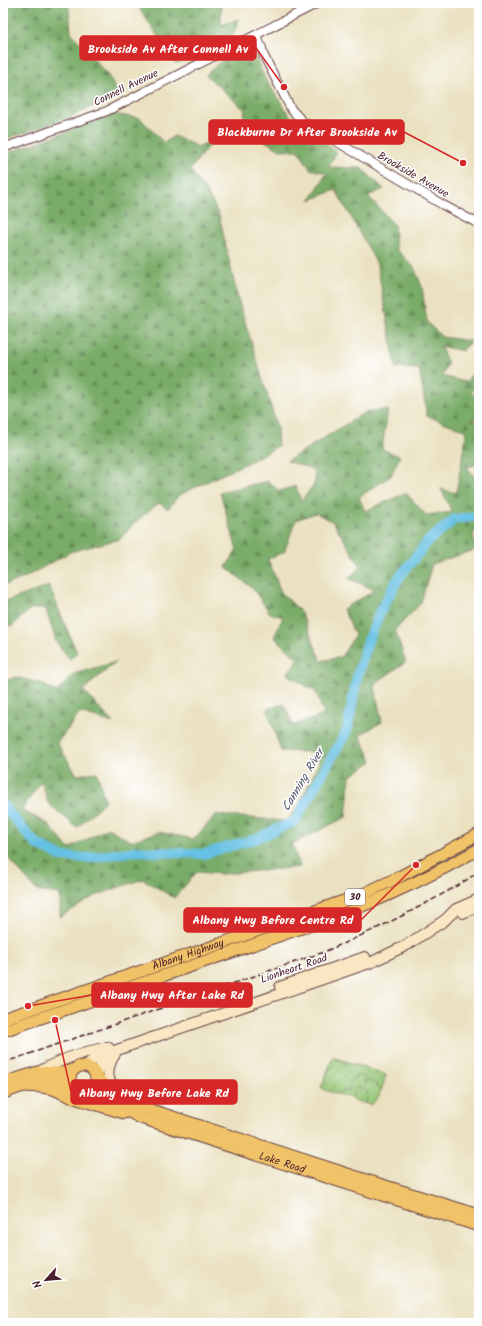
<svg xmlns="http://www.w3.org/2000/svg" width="482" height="1326" font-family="Kalam,sans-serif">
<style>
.forest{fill:url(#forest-firs);stroke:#62664a;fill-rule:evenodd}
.park{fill:#97c777;stroke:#707351}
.garden{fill:url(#garden-furrows);stroke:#707351}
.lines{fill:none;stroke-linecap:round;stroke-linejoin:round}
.river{stroke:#65c0e3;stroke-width:10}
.tertiary-casing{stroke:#623c41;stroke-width:10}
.secondary-casing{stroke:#623c41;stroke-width:12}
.primary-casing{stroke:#623c41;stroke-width:13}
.trunk-casing{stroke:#623c41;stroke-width:13}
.tertiary{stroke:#fff;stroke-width:8}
.secondary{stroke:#f9e7c3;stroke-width:10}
.primary{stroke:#f1c369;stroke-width:11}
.trunk{stroke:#f1c369;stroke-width:11}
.rail{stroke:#4a1f2b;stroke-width:1.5;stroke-dasharray:6 3;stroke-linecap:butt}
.labels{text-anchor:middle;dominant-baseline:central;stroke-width:3;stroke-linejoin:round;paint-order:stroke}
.shield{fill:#fff;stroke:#80626b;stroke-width:1}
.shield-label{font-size:10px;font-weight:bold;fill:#4a1f2b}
.street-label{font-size:11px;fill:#4a1f2b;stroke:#fff}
.water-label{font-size:12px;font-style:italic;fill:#53576b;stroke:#fff}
.leader{fill:none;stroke:#d62828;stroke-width:1.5}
.callout-dot{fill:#d62828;stroke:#fff;stroke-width:1.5}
.callout{fill:#d62828;stroke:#d62828;stroke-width:1.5}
.callout-label{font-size:12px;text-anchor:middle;font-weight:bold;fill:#fff}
</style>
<defs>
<pattern id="forest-firs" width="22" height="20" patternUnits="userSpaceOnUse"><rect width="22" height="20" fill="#79ac68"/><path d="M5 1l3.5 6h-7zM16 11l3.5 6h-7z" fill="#658b56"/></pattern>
<pattern id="garden-furrows" width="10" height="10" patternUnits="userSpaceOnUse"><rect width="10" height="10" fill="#97c777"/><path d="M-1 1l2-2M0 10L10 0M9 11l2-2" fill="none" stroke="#84aa67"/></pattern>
</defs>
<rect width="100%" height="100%" fill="#fff"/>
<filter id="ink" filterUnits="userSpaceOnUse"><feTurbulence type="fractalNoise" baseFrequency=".025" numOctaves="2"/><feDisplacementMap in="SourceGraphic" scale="8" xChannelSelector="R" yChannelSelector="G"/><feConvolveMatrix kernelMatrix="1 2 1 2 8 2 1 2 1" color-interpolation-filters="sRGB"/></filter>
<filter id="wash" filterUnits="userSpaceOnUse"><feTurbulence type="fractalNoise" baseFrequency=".012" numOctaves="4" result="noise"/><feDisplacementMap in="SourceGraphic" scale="16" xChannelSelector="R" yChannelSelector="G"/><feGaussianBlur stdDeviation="0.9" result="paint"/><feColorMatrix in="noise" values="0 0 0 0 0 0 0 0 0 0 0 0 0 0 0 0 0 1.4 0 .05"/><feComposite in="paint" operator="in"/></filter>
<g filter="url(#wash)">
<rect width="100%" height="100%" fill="#eae1c0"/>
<g class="forest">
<polygon points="3,3 65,3 69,8 71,32 109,77 116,90 116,95 71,117 3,140"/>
<path d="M136,3H221V25L239,19L230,43L243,54L252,50L266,80L290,116L337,152L328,167L361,168L384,189L368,196L394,225L396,249L414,267L422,287L427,322L442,337L471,341L462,351L440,346L448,363L442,376L466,382L479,365V379L471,393L479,398V418L471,420L479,422V464L467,467L479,483V530L473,533L475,550L432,564L421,603L395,630L406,662L374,684L382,722L360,735L372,761L350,777L346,817L292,844L300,867L223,874L197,872L174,898L143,879L95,896L60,917V894L37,891L3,852V682L15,677L40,683L57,692L73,674L116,662L83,690L113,723L80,713L57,743L77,775L97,772L105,801L77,828L48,803L41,781L22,810L48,824L69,849L108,828L131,841L159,832L194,839L216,815L286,821L298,807L319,763L316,752L281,751L267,709L284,704L293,725L324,715L316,692L287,674L298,659L274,637L283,617L270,613L253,589L226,567L237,550L220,492L268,481L279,491L296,486L301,501L315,483L314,470L287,461L367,411L388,410L382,449L400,456L391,476L359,497L365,511L406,493L426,515L452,512L441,489L456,493L467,431L427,416L419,369L396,368L377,264L336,190L310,200L327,173L310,169L298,150H280L242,127L245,110L206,75L232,50L175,63ZM316,513L333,522L361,567L348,578L375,590L343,609L355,635L341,657L321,661L301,612L281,592L268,559L284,552L296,520Z"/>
<polygon points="112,114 140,118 164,143 174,136 198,147 211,142 190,170 208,194 219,215 237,295 277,427 278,446 253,460 179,495 168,509 159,503 134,523 120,539 70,552 26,577 3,586 3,154 31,145"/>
<polygon points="49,586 77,653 70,659 56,642 46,609 31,609 11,627 3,618 3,599 7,601"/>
</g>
<polygon class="park" points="333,1057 386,1075 379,1096 371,1105 321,1088"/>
<g class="garden">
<polygon points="333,1058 386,1075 382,1089 376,1087 377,1084 366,1080 365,1084 364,1083 364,1078 361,1075 354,1077 351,1080 350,1090 343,1091 340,1095 321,1089"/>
<polygon points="356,1087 364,1089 368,1092 366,1104 351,1099"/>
</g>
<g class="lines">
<polyline class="river" points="3,806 36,844 62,857 88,858 135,851 204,854 255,839 295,821 347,731 357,677 368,641 380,612 398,579 429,540 455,519 479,516"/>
</g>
</g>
<g filter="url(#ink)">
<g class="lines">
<g class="tertiary-casing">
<g id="tertiary">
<polyline points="256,35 262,48 263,54 291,109 302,121 443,205 479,224"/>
<polyline points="3,148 107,111 318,3"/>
</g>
</g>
<g class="secondary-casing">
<g id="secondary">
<polyline points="463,913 470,910 479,908"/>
<polyline points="280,987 365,957"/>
<path d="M115,1054C105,1070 107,1079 116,1094"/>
<polyline points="85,1066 109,1048"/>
<path d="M38,1072C59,1060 83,1052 107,1047"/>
<polyline points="96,1074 105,1059 117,1050 372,962 407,945 445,920 456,909 479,899"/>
</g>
</g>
<g class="primary-casing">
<g id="primary">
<circle cx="83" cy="1079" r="13"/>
<polyline points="97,1077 110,1092 133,1104 366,1180 479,1215"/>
<polyline points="3,1083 38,1072 60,1073 73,1070"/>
<polyline points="24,1086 42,1087 53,1089 71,1097 124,1113"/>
<path id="s1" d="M91,1091C109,1097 123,1110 141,1118L479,1226"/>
<path d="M3,1093L40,1080C52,1078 62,1081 73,1087"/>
</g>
</g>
<g class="trunk-casing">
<g id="trunk">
<path id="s2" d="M3,1019L361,895L401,876L479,834"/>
<path d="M3,1031L348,912C393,894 437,873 479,849"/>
</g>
</g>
<use href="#tertiary" class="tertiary"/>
<use href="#secondary" class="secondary"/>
<use href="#primary" class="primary"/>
<use href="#trunk" class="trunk"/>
<path class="rail" d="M3,1063L321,953C376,930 429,904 479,872"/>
</g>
</g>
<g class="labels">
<rect class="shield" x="345" y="889" width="20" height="16" rx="3"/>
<g class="shield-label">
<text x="355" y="897">30</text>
</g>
<g class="street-label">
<text transform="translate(126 88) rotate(-26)">Connell Avenue</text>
<text transform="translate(413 175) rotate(30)">Brookside Avenue</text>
<text stroke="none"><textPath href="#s2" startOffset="196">Albany Highway</textPath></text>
<text transform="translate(294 969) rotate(-19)">Lionheart Road</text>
<text stroke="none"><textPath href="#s1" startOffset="205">Lake Road</textPath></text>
</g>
<g class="water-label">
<text transform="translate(303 780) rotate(-59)">Canning River</text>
</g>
</g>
<path class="leader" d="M284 87L256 48M463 163L404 132M416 865L361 920M28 1006L92 995M55 1020L71 1092"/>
<g class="callout-dot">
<circle cx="284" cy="87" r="4"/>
<circle cx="463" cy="163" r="4"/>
<circle cx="416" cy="865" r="4"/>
<circle cx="28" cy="1006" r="4"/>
<circle cx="55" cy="1020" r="4"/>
</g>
<g class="callout">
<rect x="80" y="36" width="176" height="24" rx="4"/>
<rect x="209" y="120" width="195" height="24" rx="4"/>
<rect x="184" y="908" width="177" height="24" rx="4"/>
<rect x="92" y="983" width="160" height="24" rx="4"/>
<rect x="71" y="1080" width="166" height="24" rx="4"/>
</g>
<g class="callout-label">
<text x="168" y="53">Brookside Av After Connell Av</text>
<text x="307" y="136">Blackburne Dr After Brookside Av</text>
<text x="273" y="924">Albany Hwy Before Centre Rd</text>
<text x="172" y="999">Albany Hwy After Lake Rd</text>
<text x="154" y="1097">Albany Hwy Before Lake Rd</text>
</g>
<rect width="482" height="1326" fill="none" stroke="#fff" stroke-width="16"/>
<g transform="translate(46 1280) rotate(243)" stroke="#ffffff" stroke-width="3" paint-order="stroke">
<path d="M0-3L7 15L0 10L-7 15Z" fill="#4a1f2b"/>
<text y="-6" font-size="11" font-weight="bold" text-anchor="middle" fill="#4a1f2b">N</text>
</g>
</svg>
